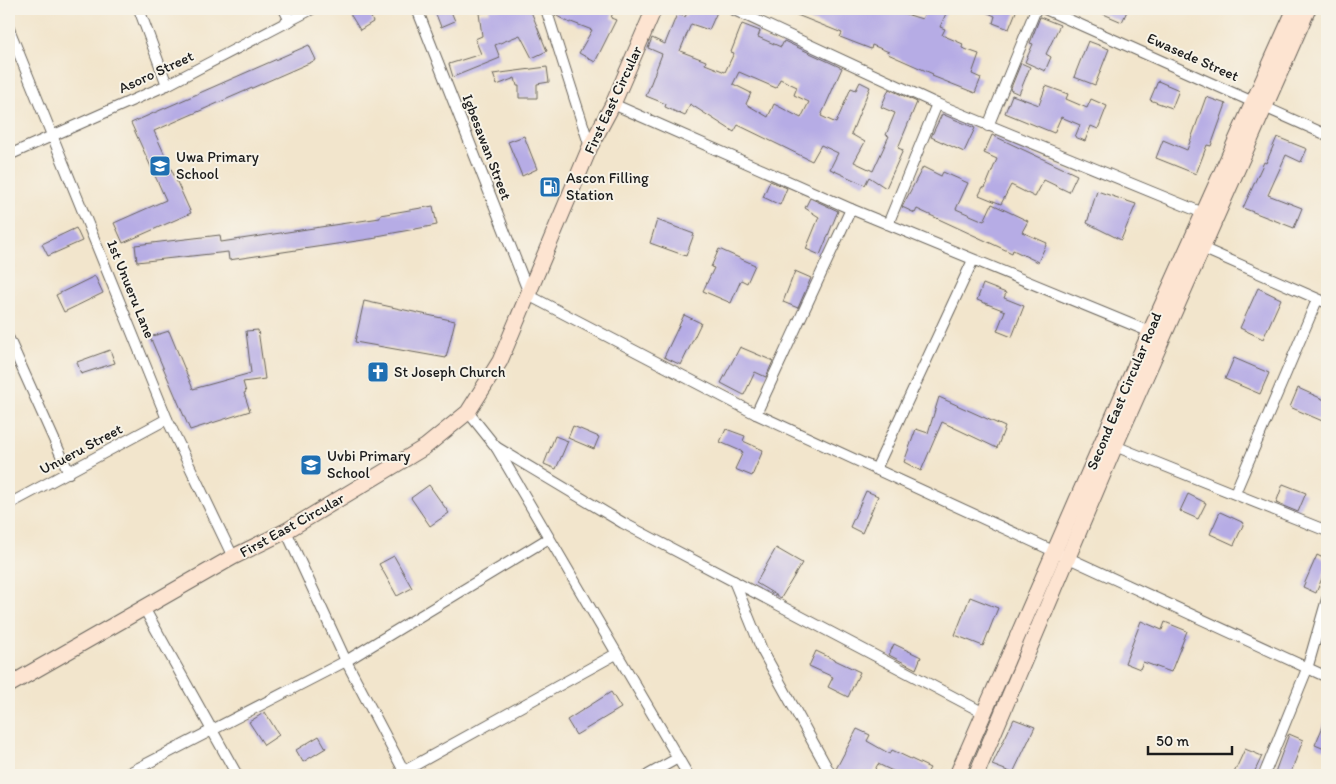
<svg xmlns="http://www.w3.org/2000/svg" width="1336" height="784" font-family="Itim,sans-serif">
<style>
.building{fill:#b6ace5;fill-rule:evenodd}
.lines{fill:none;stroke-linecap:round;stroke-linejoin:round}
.street-casing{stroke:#67625a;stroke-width:12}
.secondary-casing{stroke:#67625a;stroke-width:17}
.street{stroke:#fff;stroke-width:10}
.secondary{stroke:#fde4d1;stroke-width:15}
.labels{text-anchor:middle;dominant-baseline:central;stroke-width:4;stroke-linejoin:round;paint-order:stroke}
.street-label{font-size:15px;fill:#1c1c1c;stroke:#f7f3e8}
.poi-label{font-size:15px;fill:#1c1c1c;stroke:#f7f3e8;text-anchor:start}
</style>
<rect width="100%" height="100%" fill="#f7f3e8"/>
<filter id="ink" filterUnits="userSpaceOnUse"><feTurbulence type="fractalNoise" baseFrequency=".02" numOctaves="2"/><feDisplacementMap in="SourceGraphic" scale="10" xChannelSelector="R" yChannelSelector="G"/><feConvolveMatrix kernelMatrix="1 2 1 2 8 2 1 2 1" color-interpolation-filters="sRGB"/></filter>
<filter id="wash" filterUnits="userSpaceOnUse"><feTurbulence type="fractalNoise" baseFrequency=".0096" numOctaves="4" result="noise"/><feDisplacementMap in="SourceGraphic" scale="20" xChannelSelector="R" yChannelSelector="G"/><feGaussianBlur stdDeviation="1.12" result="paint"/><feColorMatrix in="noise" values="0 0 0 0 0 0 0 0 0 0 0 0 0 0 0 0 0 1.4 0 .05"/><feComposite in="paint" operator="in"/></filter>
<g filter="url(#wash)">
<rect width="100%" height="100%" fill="#f2e5cc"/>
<g id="blocks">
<g class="building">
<polygon points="347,9 387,9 371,18 373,22 360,30"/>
<polygon points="434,9 450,9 455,21 441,27"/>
<polygon points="489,9 530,9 547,51 532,58 520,35 495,45 500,58 453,77 449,64 481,54 475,39 482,36 479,13 490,12"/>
<polygon points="553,9 614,9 611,18 616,20 595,62 579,53 592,30 571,22 570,23 555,15"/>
<path d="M689,9H710L717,12L709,30L691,24L680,51L706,61L705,64L725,72L734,53L731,52L742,24L760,31L758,37L781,47L784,41L842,68L821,116L836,123L851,88L856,90L860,82L870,87L851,134L865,142L854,162L873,171L889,136L886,135L895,113L881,107L889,89L917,102L898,148L903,150L886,188L869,177L865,185L830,169L838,153L821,145L812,161L738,125L734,132L690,104L685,116L665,107L666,104L646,96L662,54L648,48L652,38L665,44L677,14L685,17ZM739,72L776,88L780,79L797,87L794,95L809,102L801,118L774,104L768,117L746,104L751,93L733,84Z"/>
<polygon points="782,9 878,9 891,14 893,10 922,19 927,9 948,9 940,27 945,29 942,35 963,44 962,48 979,54 972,74 981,78 975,93 932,76 933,74 888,54 889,52 872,45 871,49 840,37 842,33"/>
<polygon points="979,9 1017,9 1009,29 993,23 995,16"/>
<polygon points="1092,9 1128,9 1122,22"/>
<polygon points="1040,17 1060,25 1046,54 1051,57 1045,71 1025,62 1033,44 1030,43"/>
<polygon points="1088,41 1109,49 1095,85 1074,77"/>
<polygon points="309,45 316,60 154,131 191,213 123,243 114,223 166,200 131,123"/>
<polygon points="1021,63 1030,67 1019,94 1010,90"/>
<polygon points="547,67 549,82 537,84 537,98 519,98 519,86 517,86 515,78 497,85 493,74"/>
<polygon points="1158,81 1179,90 1172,108 1150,100"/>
<polygon points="1046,86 1068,94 1066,99 1087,108 1091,99 1107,106 1098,129 1091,126 1085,141 1075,137 1080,125 1061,117 1054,133 1005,113 1012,95 1039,105"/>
<polygon points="1206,97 1226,104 1211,146 1207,145 1196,174 1156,158 1163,140 1187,150"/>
<polygon points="942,114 975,128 964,152 931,137"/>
<polygon points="992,135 1077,175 1069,192 1044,180 1035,197 1011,185 1001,204 979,195 983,187 985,188 997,159 984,153"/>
<polygon points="524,136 537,169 522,176 508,142"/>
<polygon points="1277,137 1307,149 1301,162 1286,155 1268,195 1302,208 1294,228 1243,208 1264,162 1266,163"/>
<polygon points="923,167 941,176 943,172 968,183 956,209 984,221 992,204 1028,221 1022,232 1047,243 1038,262 1013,250 1012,253 917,209 915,213 902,207"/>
<polygon points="770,181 787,188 780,205 763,197"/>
<polygon points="1097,191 1136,204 1121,240 1087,223"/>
<polygon points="810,198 838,211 820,255 806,249 819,217 805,208"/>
<polygon points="433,206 437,225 377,236 377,238 229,260 228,252 137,262 135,245 220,235 221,242 380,218 380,215"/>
<polygon points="657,220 694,234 686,256 650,243"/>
<polygon points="76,228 82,241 48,256 42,244"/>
<polygon points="719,249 755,265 747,283 741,280 731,303 703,291 714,268 711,267"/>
<polygon points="795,271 811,278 798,308 783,302"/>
<polygon points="95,276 103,293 64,312 56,295"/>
<polygon points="983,284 1006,293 1004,298 1024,306 1012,337 997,331 1005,311 977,300"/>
<polygon points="1258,288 1281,299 1263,339 1240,328"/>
<polygon points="364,301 455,321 446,358 355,342"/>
<polygon points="684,315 701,323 681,365 664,357"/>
<polygon points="258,330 265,379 243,382 246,392 244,393 250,411 190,430 150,337 169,331 193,389 251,373 246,331"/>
<polygon points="740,347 773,361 766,377 755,372 744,395 721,383"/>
<polygon points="110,350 115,363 81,374 77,362"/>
<polygon points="1234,358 1269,373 1260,394 1225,379"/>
<polygon points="1298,388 1327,401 1327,423 1290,407"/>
<polygon points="939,397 1005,427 997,448 942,422 921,471 904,462 916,429 928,433"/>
<polygon points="573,426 599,437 594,449 568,438"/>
<polygon points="726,429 745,436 743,441 763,450 752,476 735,469 743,452 720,442"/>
<polygon points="555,436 568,441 556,469 544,464"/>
<polygon points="1283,484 1306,493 1298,512 1276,503"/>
<polygon points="429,485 449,513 430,526 411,498"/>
<polygon points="866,491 878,496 862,533 850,527"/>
<polygon points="1188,494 1206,503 1198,519 1180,511"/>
<polygon points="1220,512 1244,523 1234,545 1210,534"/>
<polygon points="776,548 802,563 781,598 756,583"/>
<polygon points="1317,555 1327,560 1327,566 1316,593 1303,587"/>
<polygon points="394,556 412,588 397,596 379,564"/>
<polygon points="970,597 998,608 983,646 955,635"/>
<polygon points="1141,621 1162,630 1165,622 1187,631 1171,672 1143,662 1140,669 1125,663"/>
<polygon points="894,644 921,657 916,669 889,655"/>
<polygon points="816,651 860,672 848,697 828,687 833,677 809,666"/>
<polygon points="611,692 621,708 576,735 567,720"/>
<polygon points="265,712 279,735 264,745 249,722"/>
<polygon points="1327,717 1327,750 1315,745"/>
<polygon points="1014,719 1035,727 1013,773 992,765"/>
<polygon points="857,729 870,735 867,741 890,754 892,750 930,768 926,775 901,775 878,764 872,775 847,775 836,769"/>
<polygon points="1289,734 1303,740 1290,775 1274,775"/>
<polygon points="319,736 326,748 303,762 296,750"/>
<polygon points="1245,749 1262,756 1253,775 1233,775"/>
</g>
</g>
</g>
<g filter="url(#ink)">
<use href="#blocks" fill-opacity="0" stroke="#67625a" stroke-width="1"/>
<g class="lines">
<g class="street-casing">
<g id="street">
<polyline points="139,9 167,85"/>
<polyline points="284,9 290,21"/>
<polyline points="417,9 530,296 756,414 1327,677"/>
<polyline points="546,9 590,147"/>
<polyline points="732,9 937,104 1203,213"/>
<polyline points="1045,9 1327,135"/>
<polyline points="9,29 167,419 233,557"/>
<polyline points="613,104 851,209 1150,332"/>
<polyline points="988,126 1036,9"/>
<polyline points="9,155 167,85 312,9"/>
<polyline points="888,224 937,104"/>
<polyline points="1202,248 1327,303"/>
<polyline points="9,339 69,473"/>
<polyline points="468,412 496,447 688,775"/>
<polyline points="756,414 851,209"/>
<polyline points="1115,446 1327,531"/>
<polyline points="496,447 623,523 984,713"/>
<polyline points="876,469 973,260"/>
<polyline points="1235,493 1317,300"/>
<polyline points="9,504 167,419"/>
<polyline points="286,531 346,661 406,775"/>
<polyline points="734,581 762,650 831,775"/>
<polyline points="144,608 237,775"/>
<polyline points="125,775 346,661 549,538"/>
<polyline points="397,775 616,654"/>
<polyline points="648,775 678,758"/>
<polyline points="1264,775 1307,669 1327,599"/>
</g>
</g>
<g class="secondary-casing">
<g id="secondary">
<polyline points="9,685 233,557 286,531 425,447 468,412 500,361 590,147 613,104 654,9"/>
<polyline points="957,775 1150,332 1295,9"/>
<polyline points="976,775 1115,446 1308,9"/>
</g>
</g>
<use href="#street" class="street"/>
<use href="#secondary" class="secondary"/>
</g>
</g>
<defs>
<g id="school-square" transform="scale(1.125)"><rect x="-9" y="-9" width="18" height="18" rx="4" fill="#1f6fb2" stroke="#f7f3e8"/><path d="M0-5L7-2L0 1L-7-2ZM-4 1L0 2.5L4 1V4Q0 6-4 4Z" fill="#fff"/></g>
<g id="fuel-square" transform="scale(1.125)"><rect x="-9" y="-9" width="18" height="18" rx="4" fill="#1f6fb2" stroke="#f7f3e8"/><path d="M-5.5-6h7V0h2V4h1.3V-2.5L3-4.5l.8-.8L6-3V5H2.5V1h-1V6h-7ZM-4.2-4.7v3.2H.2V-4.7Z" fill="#fff"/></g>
<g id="church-square" transform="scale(1.125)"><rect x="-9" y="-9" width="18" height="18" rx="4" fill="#1f6fb2" stroke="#f7f3e8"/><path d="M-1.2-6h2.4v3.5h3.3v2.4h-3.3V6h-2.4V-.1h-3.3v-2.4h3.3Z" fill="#fff"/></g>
</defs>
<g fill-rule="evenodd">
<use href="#school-square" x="160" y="166"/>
<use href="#fuel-square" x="550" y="187"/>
<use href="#church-square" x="378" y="372"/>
<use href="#school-square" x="311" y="465"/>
</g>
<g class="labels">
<g class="street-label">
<text transform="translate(1193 57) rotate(24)">Ewasede Street</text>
<text transform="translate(156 72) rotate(-25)">Asoro Street</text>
<text transform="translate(613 100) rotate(-65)">First East Circular</text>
<text transform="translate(487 147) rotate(69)">Igbesawan Street</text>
<text transform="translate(131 289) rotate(68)">1st Unueru Lane</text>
<text transform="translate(1124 391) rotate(-67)">Second East Circular Road</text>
<text transform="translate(81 449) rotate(-28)">Unueru Street</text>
<text transform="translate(292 525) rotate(-29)">First East Circular</text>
</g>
<g class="poi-label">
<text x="176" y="157">Uwa Primary<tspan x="176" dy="17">School</tspan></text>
<text x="566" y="178">Ascon Filling<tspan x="566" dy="17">Station</tspan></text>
<text x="394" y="372">St Joseph Church</text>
<text x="327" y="456">Uvbi Primary<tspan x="327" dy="17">School</tspan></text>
</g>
</g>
<rect width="1336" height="784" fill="none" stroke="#f7f3e8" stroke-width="30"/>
<path d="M1148 746v8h84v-8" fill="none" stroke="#1c1c1c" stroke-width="2.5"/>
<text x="1156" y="746" font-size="15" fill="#1c1c1c" stroke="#f7f3e8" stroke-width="4" paint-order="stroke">50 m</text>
</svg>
